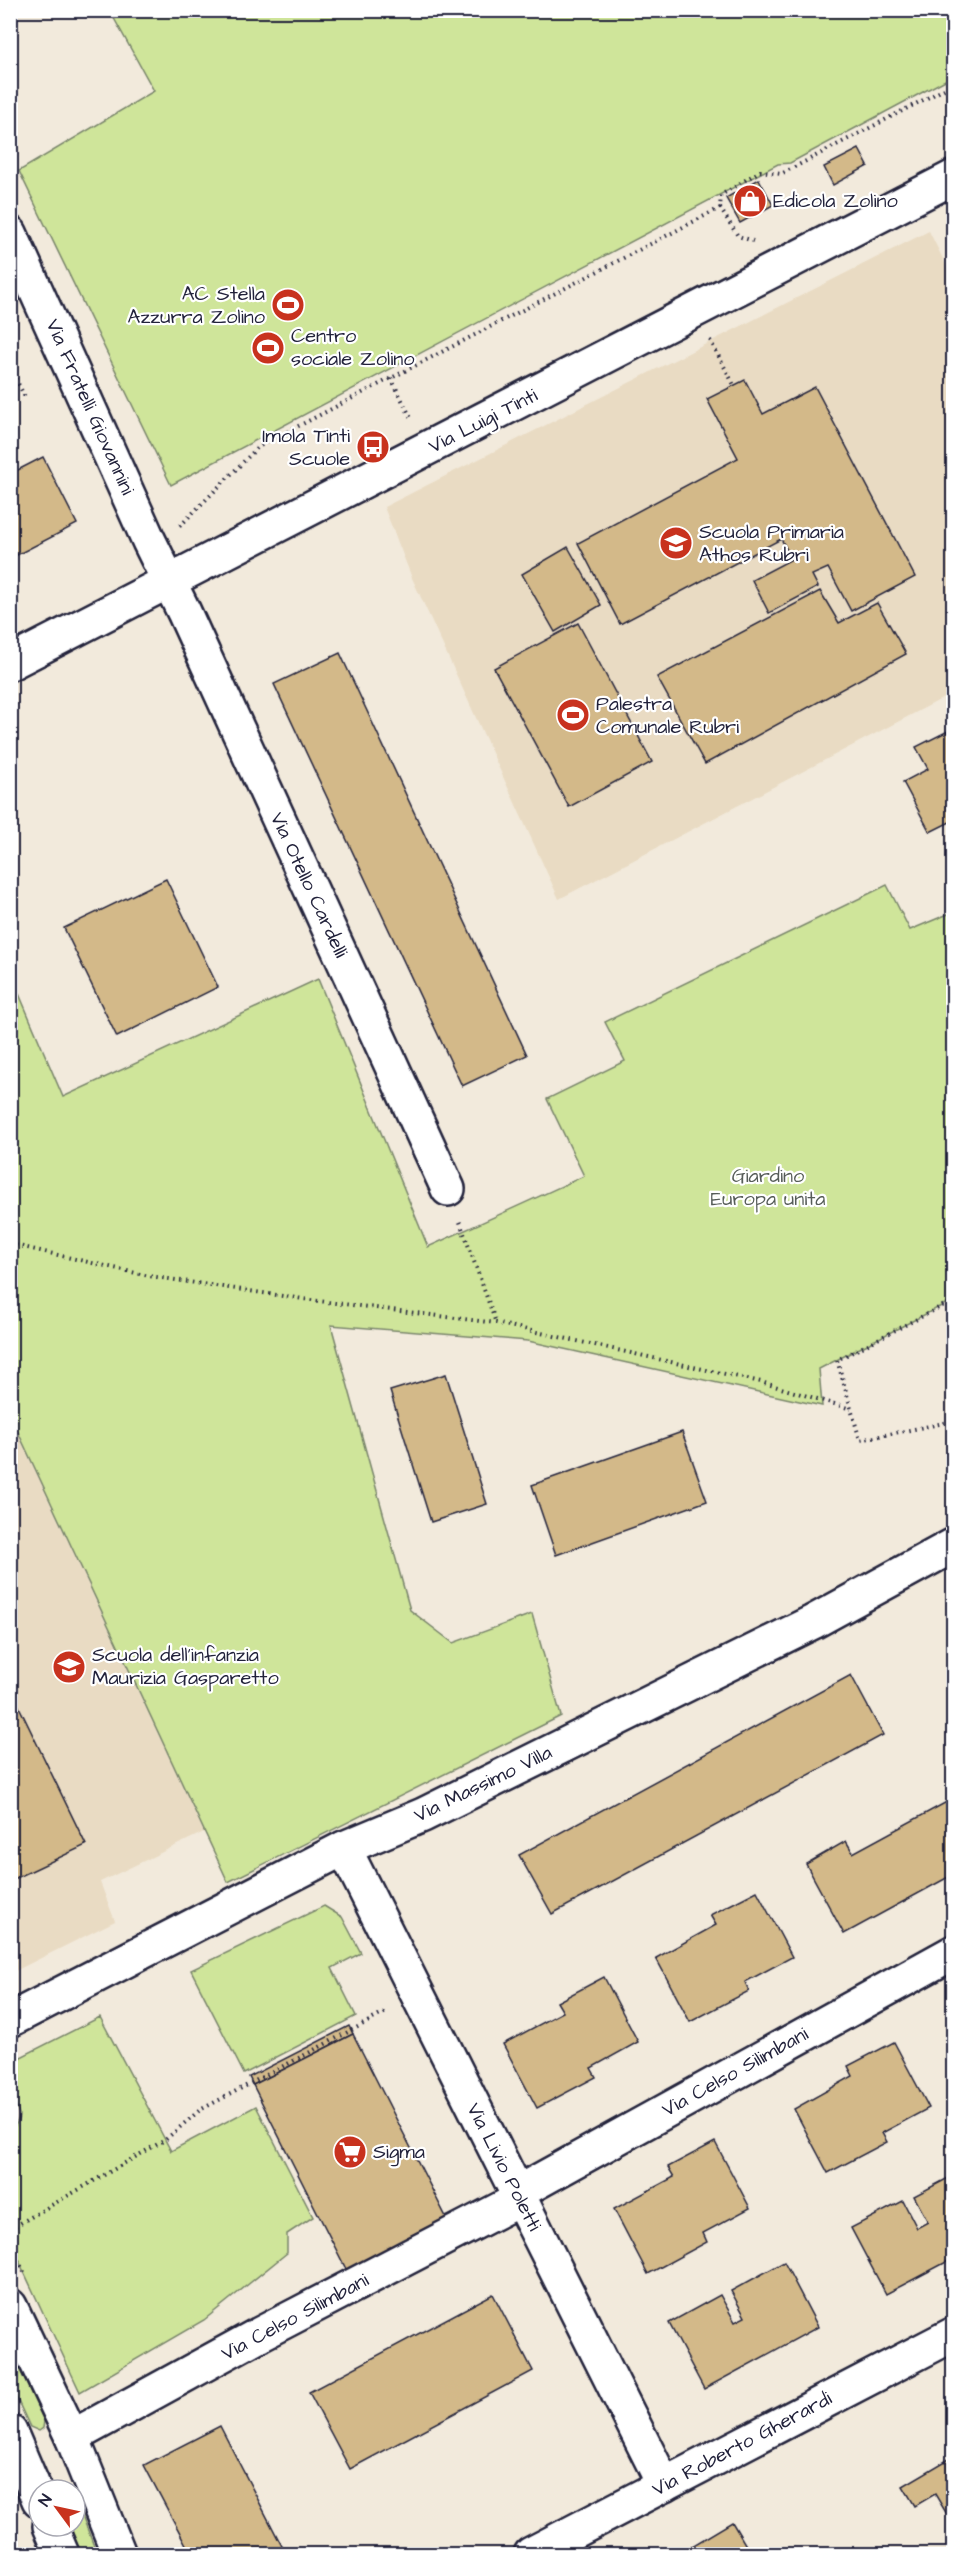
<svg xmlns="http://www.w3.org/2000/svg" width="964" height="2565" font-family="'Architects Daughter',sans-serif">
<style>
.built{fill:#e9dbc3}
.green{fill:#cfe59a;stroke:#78846a;stroke-width:1.5}
.building{fill:#d3b989;stroke:#22223b;stroke-width:1.5}
.lines{fill:none;stroke-linecap:round;stroke-linejoin:round}
.minor-casing{stroke:#22223b;stroke-width:38}
.path{stroke:#22223b;stroke-width:4;stroke-dasharray:1.5 4.5;stroke-linecap:butt}
.minor{stroke:#fff;stroke-width:33}
.labels{text-anchor:middle;dominant-baseline:central;stroke-width:4.5;stroke-linejoin:round;paint-order:stroke}
.poi-label{font-size:20px;fill:#22223b;stroke:#fff;text-anchor:start}
.street-label{font-size:20px;fill:#22223b;stroke:#fff}
.park-label{font-size:20px;fill:#565c58;stroke:#fff}
</style>
<rect width="100%" height="100%" fill="#f2eadc"/>
<filter id="ink" filterUnits="userSpaceOnUse"><feTurbulence type="fractalNoise" baseFrequency=".0167" numOctaves="2"/><feDisplacementMap in="SourceGraphic" scale="12" xChannelSelector="R" yChannelSelector="G"/><feConvolveMatrix kernelMatrix="1 2 1 2 8 2 1 2 1" color-interpolation-filters="sRGB"/></filter>
<g filter="url(#ink)">
<g class="built">
<polygon points="929,231 953,279 953,693 559,899 412,578 384,507"/>
<polygon points="10,1417 204,1832 100,1882 115,1921 11,1973"/>
</g>
<g class="green">
<polygon points="110,11 953,11 953,76 790,163 778,164 171,485 19,171 154,91"/>
<polygon points="887,885 910,930 953,912 953,1300 819,1369 822,1406 528,1341 331,1325 410,1610 453,1643 532,1614 561,1716 228,1882 11,1417 11,975 63,1097 318,979 428,1247 584,1176 547,1099 625,1061 605,1022"/>
<polygon points="324,1906 342,1917 361,1953 332,1968 356,2016 244,2074 191,1970"/>
<path d="M100,2017L171,2151L256,2106L313,2217L287,2234V2253L204,2320L80,2392L11,2244V2131C28,2112 13,2109 10,2092C9,2082 10,2071 11,2062Z"/>
<polygon points="11,2351 44,2421 43,2428 39,2431 30,2427 11,2386"/>
<polygon points="75,2497 97,2554 81,2554 70,2526 75,2526"/>
</g>
<g class="building">
<polygon points="859,149 868,166 833,185 824,167"/>
<polygon points="759,179 773,205 740,223 726,198"/>
<polygon points="745,380 763,414 815,387 915,577 851,611 828,568 812,575 818,587 769,613 752,580 792,559 781,539 620,624 578,543 738,458 707,399"/>
<polygon points="43,457 77,524 13,557 10,552 10,474"/>
<polygon points="568,547 601,605 555,632 522,574"/>
<polygon points="820,591 839,623 877,603 906,654 705,764 657,677"/>
<polygon points="578,623 652,762 569,807 494,668"/>
<polygon points="340,653 527,1055 462,1086 274,684"/>
<polygon points="954,728 954,820 930,832 903,782 928,769 916,747"/>
<polygon points="166,879 218,987 117,1037 64,928"/>
<polygon points="446,1374 487,1504 431,1522 390,1391"/>
<polygon points="682,1432 707,1501 556,1555 532,1485"/>
<polygon points="851,1675 883,1735 552,1914 519,1855"/>
<polygon points="10,1688 86,1845 10,1881"/>
<polygon points="954,1798 954,1874 844,1934 806,1864 846,1841 853,1853"/>
<polygon points="757,1891 792,1957 745,1982 749,1991 690,2022 656,1958 716,1925 710,1915"/>
<polygon points="604,1977 638,2042 591,2068 596,2077 537,2108 503,2044 563,2012 557,2002"/>
<polygon points="349,2026 353,2034 253,2085 249,2077"/>
<polygon points="353,2034 447,2219 347,2271 253,2085"/>
<polygon points="894,2042 929,2108 882,2133 887,2142 828,2173 794,2109 853,2076 848,2066"/>
<polygon points="715,2142 750,2208 703,2233 707,2242 648,2274 614,2209 674,2177 668,2167"/>
<polygon points="954,2175 954,2258 886,2294 851,2228 903,2201 917,2228 928,2222 914,2196"/>
<polygon points="784,2262 818,2327 704,2389 669,2323 720,2295 735,2322 745,2317 731,2291"/>
<polygon points="493,2294 533,2371 350,2469 309,2392"/>
<polygon points="220,2426 286,2554 191,2554 144,2465"/>
<polygon points="954,2456 954,2526 935,2494 915,2506 903,2486"/>
<polygon points="732,2522 751,2554 683,2554 682,2552"/>
</g>
<g class="lines">
<g class="minor-casing">
<g id="minor">
<polyline points="10,233 149,541 184,612 448,1189"/>
<polyline points="10,663 954,177"/>
<polyline points="344,1848 664,2485"/>
<polyline points="10,2020 344,1848 423,1815 813,1622 954,1545"/>
<polyline points="517,2193 954,1952"/>
<polyline points="10,2306 72,2437 119,2554"/>
<polyline points="10,2432 39,2500"/>
<polyline points="72,2437 260,2334 520,2199"/>
<polyline points="50,2526 62,2554"/>
<polyline points="531,2554 954,2334"/>
</g>
</g>
<g class="path">
<polyline points="720,208 738,236 753,241"/>
<polyline points="710,340 734,385"/>
<polyline points="10,368 25,397"/>
<polyline points="391,378 411,418"/>
<polyline points="180,526 258,447 720,208 721,195 760,171 781,174 954,84"/>
<polyline points="460,1222 496,1323"/>
<polyline points="10,1244 149,1276 303,1299 496,1323 761,1382 851,1409"/>
<polyline points="954,1300 837,1360 860,1440 954,1421"/>
<polyline points="10,2229 165,2140 200,2110 388,2011"/>
<polyline points="10,2244 25,2274"/>
</g>
<use href="#minor" class="minor"/>
</g>
</g>
<defs>
<g id="shop-disc" transform="scale(1.725)"><circle r="9.5" fill="#c8321e" stroke="#fff"/><path d="M-5-2.5h2.3a2.7 3.5 0 0 1 5.4 0H5L5.5 6h-11ZM-1.5-2.5h3a1.5 2.3 0 0 0-3 0Z" fill="#fff"/></g>
<g id="stadium-disc" transform="scale(1.725)"><circle r="9.5" fill="#c8321e" stroke="#fff"/><path d="M0-5a6.5 5 0 1 0 0 10a6.5 5 0 1 0 0-10ZM-3.5-1.8h7v3.6h-7Z" fill="#fff"/></g>
<g id="bus-disc" transform="scale(1.725)"><circle r="9.5" fill="#c8321e" stroke="#fff"/><path d="M-5-6H5V4H4V6H2V4H-2V6H-4V4H-5ZM-3.5-4V0h7V-4ZM-3.5 1.2v1.5H-2V1.2ZM2 1.2v1.5H3.5V1.2Z" fill="#fff"/></g>
<g id="school-disc" transform="scale(1.725)"><circle r="9.5" fill="#c8321e" stroke="#fff"/><path d="M0-5L7-2L0 1L-7-2ZM-4 1L0 2.5L4 1V4Q0 6-4 4Z" fill="#fff"/></g>
<g id="supermarket-disc" transform="scale(1.725)"><circle r="9.5" fill="#c8321e" stroke="#fff"/><path d="M-6-5.5h2.5l.6 2H6L4.5 2H-2.5L-4.4-4H-6ZM-1.5 3.2a1.3 1.3 0 1 0 .1 0ZM3 3.2a1.3 1.3 0 1 0 .1 0Z" fill="#fff"/></g>
</defs>
<g fill-rule="evenodd">
<use href="#shop-disc" x="750" y="201"/>
<use href="#stadium-disc" x="288" y="305"/>
<use href="#stadium-disc" x="268" y="348"/>
<use href="#bus-disc" x="373" y="447"/>
<use href="#school-disc" x="676" y="543"/>
<use href="#stadium-disc" x="573" y="715"/>
<use href="#school-disc" x="69" y="1667"/>
<use href="#supermarket-disc" x="350" y="2152"/>
</g>
<g class="labels">
<g class="poi-label">
<text x="773" y="201">Edicola Zolino</text>
<text x="265" y="294" text-anchor="end">AC Stella<tspan x="265" dy="23">Azzurra Zolino</tspan></text>
<text x="291" y="336">Centro<tspan x="291" dy="23">sociale Zolino</tspan></text>
<text x="350" y="436" text-anchor="end">Imola Tinti<tspan x="350" dy="23">Scuole</tspan></text>
<text x="699" y="532">Scuola Primaria<tspan x="699" dy="23">Athos Rubri</tspan></text>
<text x="596" y="704">Palestra<tspan x="596" dy="23">Comunale Rubri</tspan></text>
<text x="92" y="1655">Scuola dell'infanzia<tspan x="92" dy="23">Maurizia Gasparetto</tspan></text>
<text x="373" y="2152">Sigma</text>
</g>
<g class="street-label">
<text transform="translate(90 407) rotate(66)">Via Fratelli Giovannini</text>
<text transform="translate(483 421) rotate(-27)">Via Luigi Tinti</text>
<text transform="translate(309 885) rotate(65)">Via Otello Cardelli</text>
<text transform="translate(483 1784) rotate(-26)">Via Massimo Villa</text>
<text transform="translate(735 2072) rotate(-29)">Via Celso Silimbani</text>
<text transform="translate(504 2167) rotate(63)">Via Livio Poletti</text>
<text transform="translate(295 2317) rotate(-28)">Via Celso Silimbani</text>
<text transform="translate(742 2444) rotate(-28)">Via Roberto Gherardi</text>
</g>
<g class="park-label">
<text x="768" y="1176">Giardino<tspan x="768" dy="23">Europa unita</tspan></text>
</g>
</g>
<rect width="964" height="2565" fill="none" stroke="#fff" stroke-width="36"/>
<rect x="18" y="18" width="928" height="2529" fill="none" stroke="#22223b" stroke-width="2" filter="url(#ink)"/>
<g transform="translate(57 2508) rotate(303)"><circle r="28" fill="#ffffff" stroke="#a7a7b1" stroke-width="1.5"/>
<path d="M0-4.5L10 22L0 15L-10 22Z" fill="#c8321e"/>
<text y="-9" font-size="16" font-weight="bold" text-anchor="middle" fill="#22223b">N</text>
</g>
</svg>
